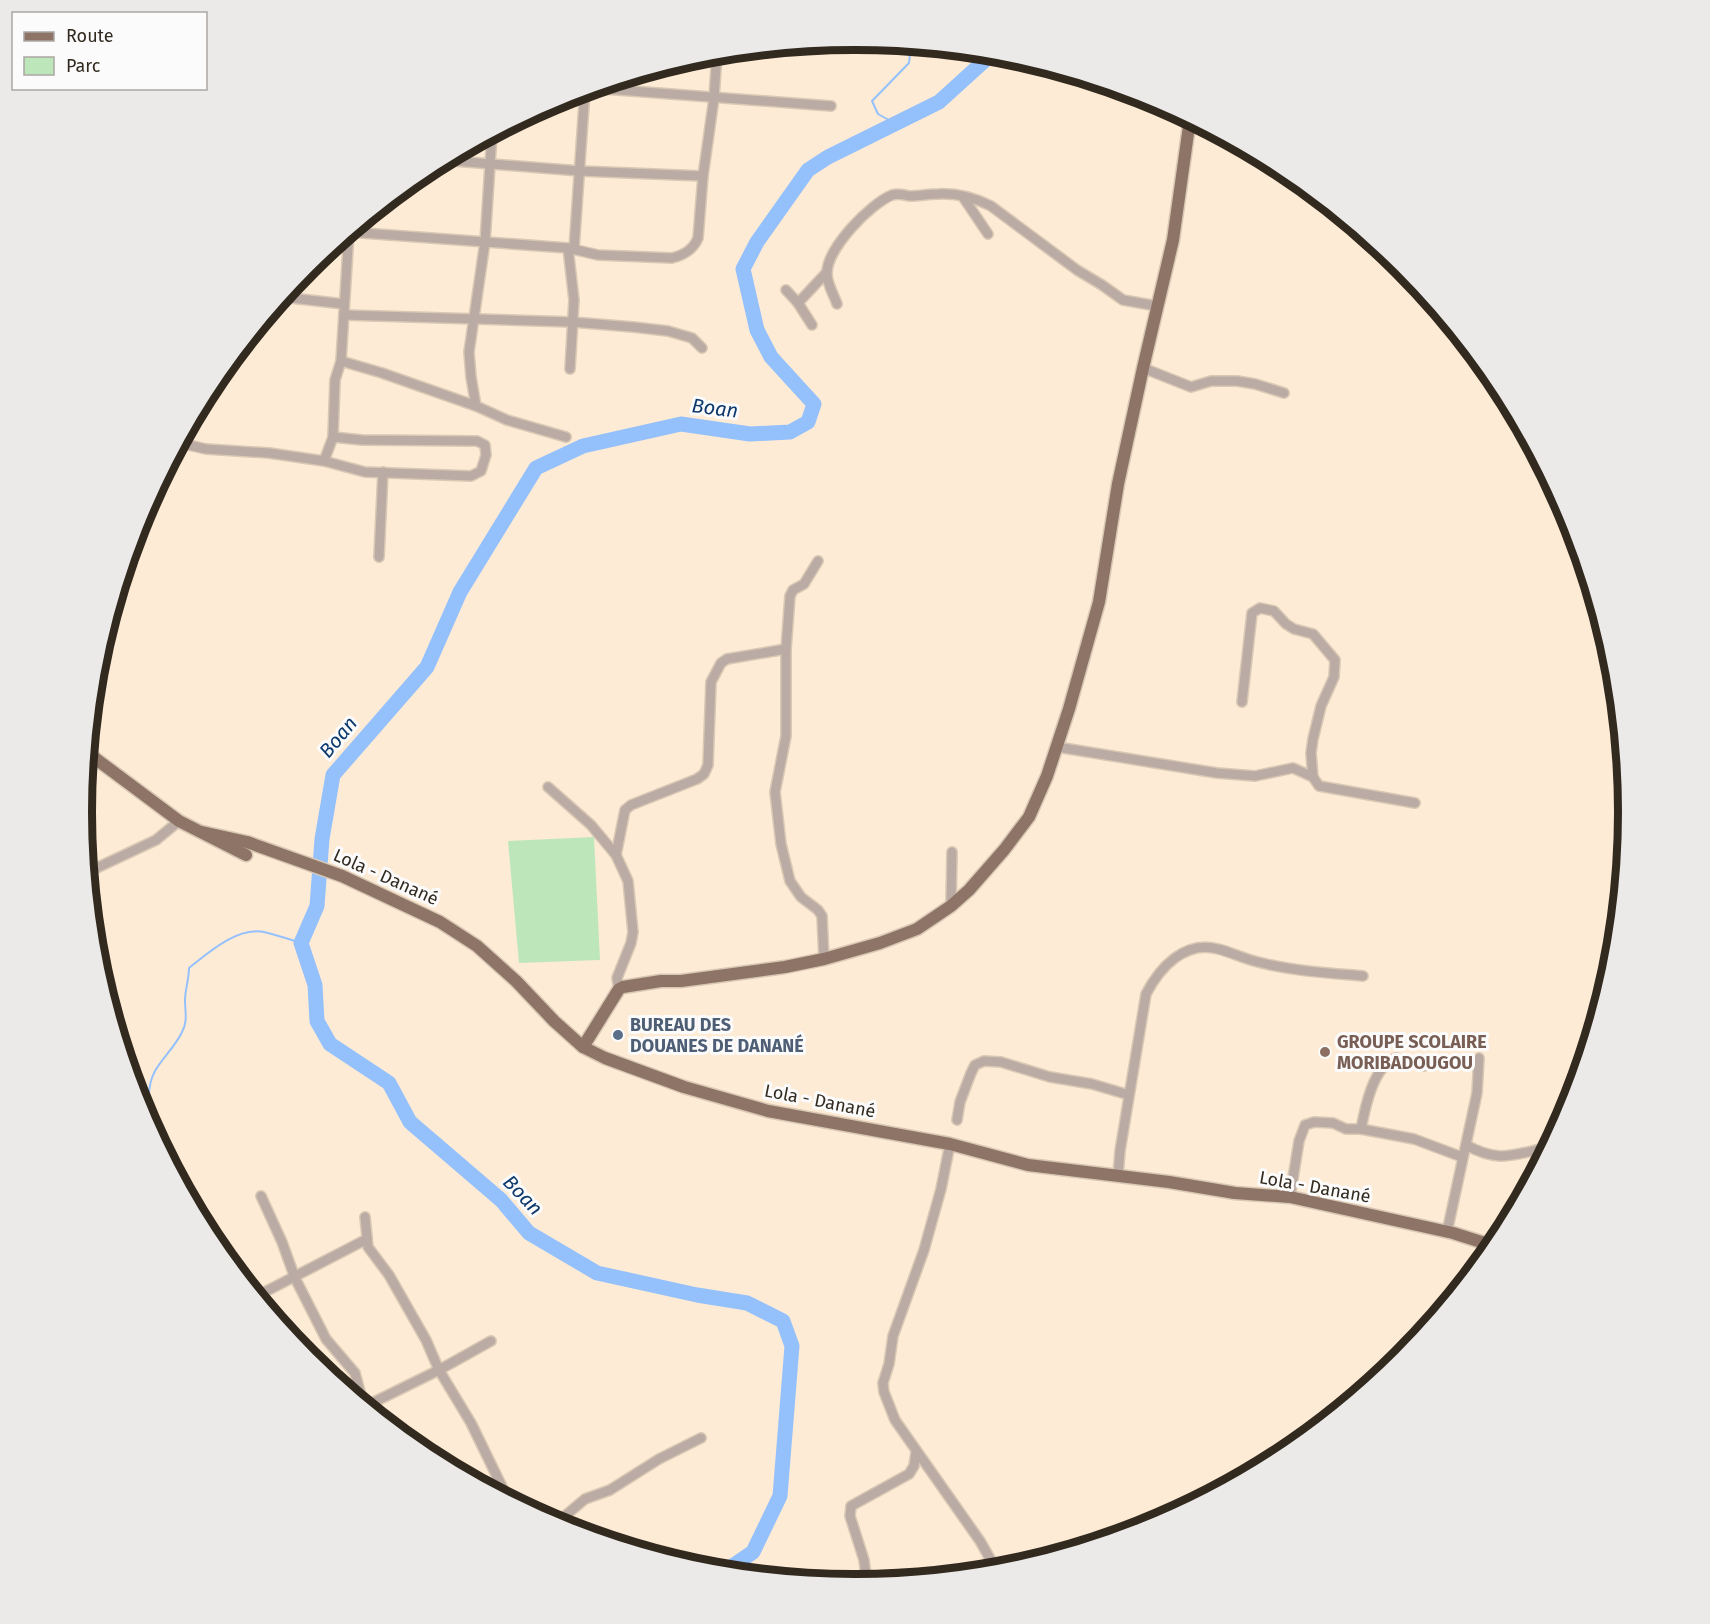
<svg xmlns="http://www.w3.org/2000/svg" width="1710" height="1624" font-family="'Fira Sans',sans-serif">
<style>
.park{fill:#bde7bb}
.lines{fill:none;stroke-linecap:round;stroke-linejoin:round}
.stream{stroke:#94c1fc;stroke-width:2}
.river{stroke:#94c1fc;stroke-width:15}
.minor-casing{stroke:#d9c8b4;stroke-width:12}
.major-casing{stroke:#d9c8b4;stroke-width:15}
.minor{stroke:#baaba4;stroke-width:9}
.major{stroke:#8e7467;stroke-width:12}
.service-dot{fill:#5c6f8a;stroke:#fbfbfb;stroke-width:2}
.education-dot{fill:#8d6e63;stroke:#fbfbfb;stroke-width:2}
.labels{text-anchor:middle;dominant-baseline:central;stroke-width:6;stroke-linejoin:round;paint-order:stroke}
.street-label{font-size:18px;fill:#322a1f;stroke:#fbfbfb}
.service-label{font-size:18px;font-weight:bold;fill:#4e5e75;stroke:#fbfbfb;text-anchor:start}
.education-label{font-size:18px;font-weight:bold;fill:#785e54;stroke:#fbfbfb;text-anchor:start}
.water-label{font-size:20px;font-style:italic;fill:#0c386c;stroke:#fbfbfb}
.rim{fill:none;stroke:#322a1f;stroke-width:8}
</style>
<rect width="100%" height="100%" fill="#feebd5"/>
<polygon class="park" points="594,837 600,960 519,963 508,841"/>
<g class="lines">
<g class="stream">
<polyline points="896,124 878,114 872,101 909,63 911,45"/>
<path d="M155,1135C150,1114 144,1091 155,1071C163,1057 175,1047 182,1032C188,1021 185,1012 185,1000C185,990 189,979 189,968C209,952 237,927 264,932C276,935 289,939 301,943"/>
</g>
<polyline class="river" points="724,1572 753,1552 780,1496 792,1346 783,1321 747,1303 697,1295 597,1273 529,1233 501,1200 410,1122 389,1083 330,1044 317,1021 315,985 301,943 317,906 322,839 333,775 427,667 460,592 536,468 583,446 681,424 750,434 790,432 808,422 814,404 771,357 757,330 743,269 757,242 808,170 828,157 939,102 993,53"/>
<g class="minor-casing">
<g id="minor">
<polyline points="591,88 831,106"/>
<polyline points="492,134 485,242 469,352 471,377 476,406 507,420 566,437"/>
<polyline points="442,160 580,171 703,176"/>
<polyline points="963,197 988,234"/>
<path d="M349,232L568,248L598,255L672,258C684,255 693,250 698,238L703,176L714,98L717,53"/>
<polyline points="568,248 574,300 570,369"/>
<polyline points="574,249 585,90"/>
<polyline points="786,290 798,303 812,325"/>
<polyline points="282,297 344,304"/>
<polyline points="798,303 827,272"/>
<path d="M837,304C834,295 827,284 827,274C826,249 870,204 892,195C898,193 904,195 910,196C919,196 929,194 938,194C955,193 975,198 991,206L1077,270L1102,285L1123,300L1157,306"/>
<polyline points="344,315 572,322 633,327 668,331 692,338 702,348"/>
<polyline points="341,361 382,373 476,406"/>
<polyline points="1143,368 1191,387 1211,381 1237,381 1255,384 1284,393"/>
<polyline points="180,443 206,449 269,453 324,461 333,437 335,380 341,361 349,232"/>
<polyline points="324,461 365,472 471,476 481,471 486,455 485,445 477,441 362,440 333,437"/>
<polyline points="379,557 383,472"/>
<polyline points="818,561 804,584 793,590 790,596 786,649 786,736 775,792 781,844 790,881 801,897 818,910 822,916 824,959"/>
<polyline points="1242,702 1252,613 1260,608 1274,611 1286,624 1294,629 1313,634 1335,660 1334,677 1321,706 1313,739 1311,753 1313,777"/>
<polyline points="1057,747 1217,773 1255,776 1293,768 1313,777 1319,786 1415,803"/>
<polyline points="548,787 591,825 616,855 628,881 633,932 631,943 617,978 619,989"/>
<polyline points="616,855 625,810 631,805 697,779 704,774 708,765 711,682 721,663 727,659 786,649"/>
<polyline points="88,872 156,840 179,821"/>
<polyline points="951,906 952,852"/>
<polyline points="957,1120 960,1102 971,1073 975,1065 984,1061 1001,1062 1050,1077 1092,1084 1129,1095"/>
<path d="M1361,1129C1365,1108 1373,1066 1396,1058L1424,1066"/>
<polyline points="950,1144 941,1189 924,1250 893,1336 889,1364 883,1383 884,1392 895,1420 980,1541 997,1571"/>
<path d="M1466,1145C1499,1163 1511,1155 1546,1148"/>
<path d="M1118,1176L1120,1151L1146,994C1160,967 1185,940 1218,949C1231,952 1244,959 1258,962C1292,971 1328,973 1363,976"/>
<polyline points="261,1196 282,1242 295,1278 326,1339 355,1373 363,1403"/>
<polyline points="1290,1197 1299,1141 1305,1125 1314,1122 1333,1123 1346,1129 1361,1129 1414,1139 1462,1157"/>
<polyline points="365,1217 368,1247 389,1275 426,1340 439,1370 471,1423 508,1499"/>
<polyline points="1447,1232 1477,1093 1479,1058"/>
<polyline points="257,1296 367,1239"/>
<polyline points="366,1406 439,1370 491,1341"/>
<polyline points="553,1523 566,1515 585,1499 610,1490 659,1459 701,1438"/>
<polyline points="867,1584 864,1560 850,1516 851,1506 909,1474 914,1466 916,1452"/>
</g>
</g>
<g class="major-casing">
<g id="major">
<polyline points="88,753 179,821 246,855"/>
<polyline points="202,832 247,842 342,876 440,922 477,946 516,981 554,1021 583,1047 605,1058 684,1087 768,1111 950,1144 1028,1165 1169,1182 1235,1193 1290,1197 1453,1233 1494,1246"/>
<polyline points="583,1047 619,989 623,987 661,981 681,981 785,967 824,959 880,943 917,929 951,906 969,890 1004,850 1029,817 1047,776 1069,709 1099,602 1118,484 1143,368 1173,240 1190,119"/>
</g>
</g>
<use href="#minor" class="minor"/>
<use href="#major" class="major"/>
</g>
<circle class="service-dot" cx="618" cy="1035" r="6"/>
<circle class="education-dot" cx="1325" cy="1052" r="6"/>
<g class="labels">
<g class="street-label">
<text transform="translate(386 877) rotate(24)">Lola - Danané</text>
<text transform="translate(820 1101) rotate(11)">Lola - Danané</text>
<text transform="translate(1315 1187) rotate(10)">Lola - Danané</text>
</g>
<g class="service-label">
<text x="630" y="1025">BUREAU DES<tspan x="630" dy="21">DOUANES DE DANANÉ</tspan></text>
</g>
<g class="education-label">
<text x="1337" y="1042">GROUPE SCOLAIRE<tspan x="1337" dy="21">MORIBADOUGOU</tspan></text>
</g>
<g class="water-label">
<text transform="translate(715 408) rotate(7)">Boan</text>
<text transform="translate(338 737) rotate(-50)">Boan</text>
<text transform="translate(523 1195) rotate(46)">Boan</text>
</g>
</g>
<path d="M0 0H1710V1624H0ZM854 50H856A762 762 0 0 1 1618 812V812A762 762 0 0 1 856 1574H854A762 762 0 0 1 92 812V812A762 762 0 0 1 854 50Z" fill="#ebeae9" fill-rule="evenodd"/>
<path class="rim" d="M854 50H856A762 762 0 0 1 1618 812V812A762 762 0 0 1 856 1574H854A762 762 0 0 1 92 812V812A762 762 0 0 1 854 50Z"/>
<rect x="12" y="12" width="195" height="78" fill="#fbfbfb" stroke="#aba7a3" stroke-width="1.5"/>
<rect x="24" y="32" width="30" height="9" fill="#8e7467" stroke="#aba7a3" stroke-width="1.5"/>
<text x="66" y="42" font-size="18" fill="#322a1f">Route</text>
<rect x="24" y="57" width="30" height="18" fill="#bde7bb" stroke="#aba7a3" stroke-width="1.5"/>
<text x="66" y="72" font-size="18" fill="#322a1f">Parc</text>
</svg>
